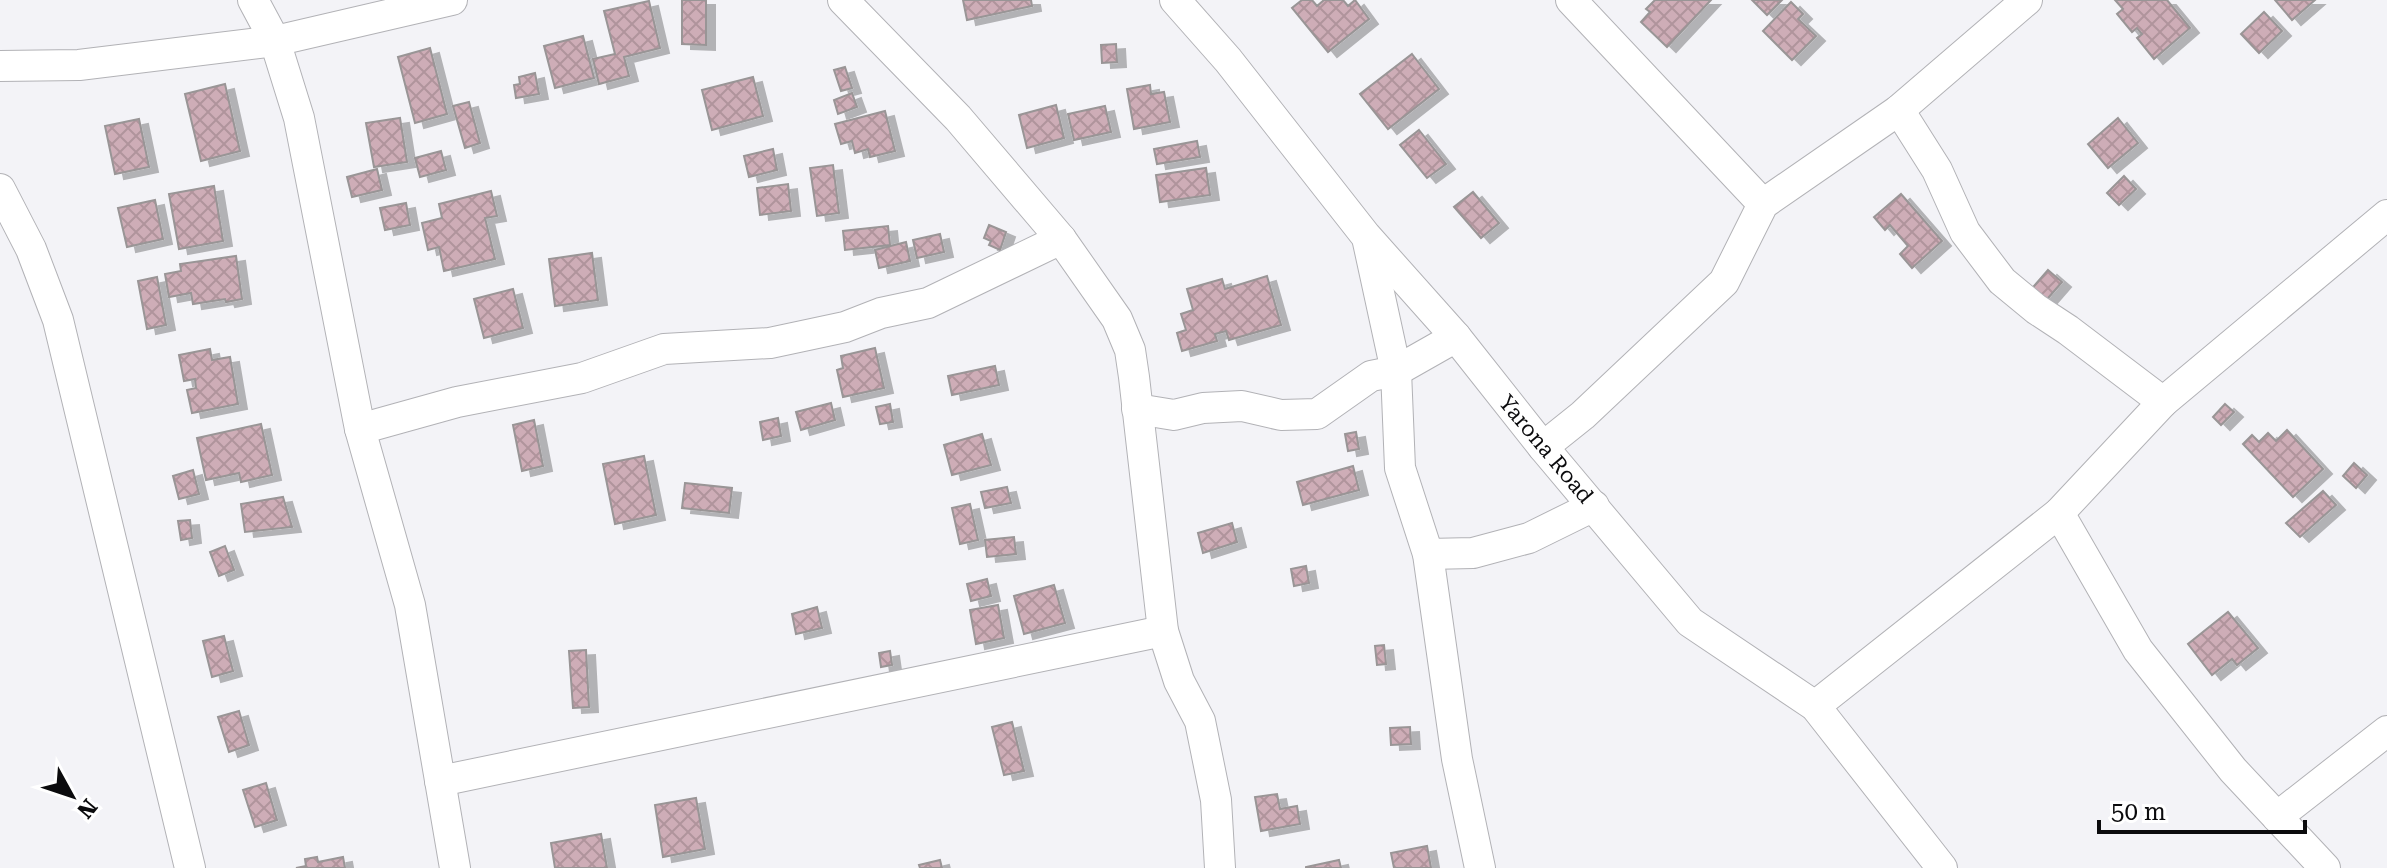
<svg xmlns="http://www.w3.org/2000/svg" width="2387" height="868" font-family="'Roboto Serif',serif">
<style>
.building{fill:url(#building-cross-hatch);stroke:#999596;stroke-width:2;filter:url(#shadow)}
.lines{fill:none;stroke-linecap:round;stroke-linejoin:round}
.street-casing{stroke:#b2b2b6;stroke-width:32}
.street{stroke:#fff;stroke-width:30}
.labels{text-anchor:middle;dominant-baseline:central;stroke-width:6;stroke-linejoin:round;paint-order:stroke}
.street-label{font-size:22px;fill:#0b0b0d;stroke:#fff}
</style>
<defs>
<pattern id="building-cross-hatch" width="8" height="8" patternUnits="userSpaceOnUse" patternTransform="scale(2)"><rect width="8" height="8" fill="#ceadb7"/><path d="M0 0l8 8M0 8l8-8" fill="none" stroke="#b0949c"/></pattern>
<filter id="shadow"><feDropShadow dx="9" dy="5" stdDeviation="0" flood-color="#0004"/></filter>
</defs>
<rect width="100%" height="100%" fill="#f3f3f7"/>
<g class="building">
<polygon points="682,0 706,0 706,45 682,44"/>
<polygon points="963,0 1031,0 1032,6 967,20"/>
<polygon points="1302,0 1312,0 1317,6 1324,0 1343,0 1348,6 1355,0 1369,19 1328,52 1292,8"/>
<polygon points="1655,0 1711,0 1667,47 1641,22 1650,12 1646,9"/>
<polygon points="1752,0 1782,0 1767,15"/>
<polygon points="2115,0 2167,0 2190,28 2154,59 2137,38 2142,34 2137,28 2132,32 2117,14 2123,9"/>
<polygon points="2275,0 2315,0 2292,20"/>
<polygon points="649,1 660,48 624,57 629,76 599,84 593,59 615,54 604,11"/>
<polygon points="1791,2 1803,14 1798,19 1816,36 1792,60 1763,31"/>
<polygon points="2264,12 2282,31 2259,53 2241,34"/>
<polygon points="583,36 594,78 555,88 544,46"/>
<polygon points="1116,44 1117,62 1102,63 1101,45"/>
<polygon points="430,48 447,114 415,123 398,57"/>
<polygon points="1412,54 1439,89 1388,129 1360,94"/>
<polygon points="845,67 852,88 841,91 834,70"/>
<polygon points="535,73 539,94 516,98 514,85 520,84 519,77"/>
<polygon points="753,77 763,116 712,130 702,90"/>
<polygon points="225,84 240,151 201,161 185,94"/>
<polygon points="1150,85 1151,94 1164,92 1170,122 1134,129 1127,89"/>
<polygon points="852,93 857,107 838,114 834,100"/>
<polygon points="469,102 480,143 465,148 453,106"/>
<polygon points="1056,105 1064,138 1027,148 1019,115"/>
<polygon points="1105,106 1111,132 1074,140 1068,114"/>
<polygon points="885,111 895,151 870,157 868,149 855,153 852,141 841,144 835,124"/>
<polygon points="400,118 407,162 374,167 366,123"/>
<polygon points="2118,118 2138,143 2108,168 2088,144"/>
<polygon points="139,119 149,167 115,174 105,126"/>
<polygon points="1419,130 1446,164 1427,178 1400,145"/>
<polygon points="1197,141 1200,157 1157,164 1154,149"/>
<polygon points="773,149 777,170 749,177 744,156"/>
<polygon points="441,151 446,170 420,177 415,158"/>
<polygon points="833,165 839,213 817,216 810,168"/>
<polygon points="1206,168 1210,195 1160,202 1156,175"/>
<polygon points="377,169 382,190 352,197 347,177"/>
<polygon points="2124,176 2136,189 2119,205 2107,193"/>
<polygon points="788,184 791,211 760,215 757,188"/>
<polygon points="214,186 223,241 179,249 169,194"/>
<polygon points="491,191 497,216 485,218 495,259 444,271 439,247 428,250 422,223 442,218 439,204"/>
<polygon points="1473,192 1499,223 1481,238 1454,207"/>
<polygon points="1901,194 1942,241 1912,268 1900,254 1908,246 1890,225 1885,230 1874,217"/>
<polygon points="155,200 163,239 127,247 118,208"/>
<polygon points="406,203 410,225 385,230 380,208"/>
<polygon points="989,225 1006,232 1000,250 989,245 991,241 984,238"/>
<polygon points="888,226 890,245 845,250 843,231"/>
<polygon points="940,234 944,252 917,258 913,240"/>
<polygon points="906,242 910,261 879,268 875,250"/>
<polygon points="592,253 598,300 555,306 549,259"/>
<polygon points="236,256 242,299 226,302 225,299 193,304 191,293 169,297 165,274 181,271 180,264"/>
<polygon points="2048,270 2062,282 2042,305 2028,293"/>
<polygon points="1267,276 1281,325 1229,340 1226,331 1215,334 1217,341 1182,351 1177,333 1186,330 1181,314 1193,310 1187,289 1222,279 1225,289"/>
<polygon points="157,277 166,325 147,329 138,281"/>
<polygon points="513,289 523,328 484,338 474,299"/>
<polygon points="875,348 884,388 843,397 837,370 843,368 841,356"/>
<polygon points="210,349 212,360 230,357 238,404 192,413 187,390 196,388 195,379 184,381 179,355"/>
<polygon points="995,366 999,385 952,395 948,376"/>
<polygon points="831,403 835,420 801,430 796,412"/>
<polygon points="890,404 893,422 880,424 876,407"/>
<polygon points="2225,404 2234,412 2221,425 2213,417"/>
<polygon points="778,418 781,436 763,440 760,422"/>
<polygon points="534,420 543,466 522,471 513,425"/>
<polygon points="261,424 272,475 241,482 239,473 206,480 197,438"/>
<polygon points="2287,430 2323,469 2293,497 2243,444 2252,435 2259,442 2268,433 2276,441"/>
<polygon points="1356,432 1359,449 1348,451 1345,434"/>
<polygon points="982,434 991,465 952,475 944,445"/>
<polygon points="644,456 656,515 615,524 603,464"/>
<polygon points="2354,463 2367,475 2356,488 2343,476"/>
<polygon points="1353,466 1359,490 1303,505 1297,482"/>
<polygon points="193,470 199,494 179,499 173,476"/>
<polygon points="685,483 732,488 729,513 682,508"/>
<polygon points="1007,487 1011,503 985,508 981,492"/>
<polygon points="2323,491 2336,505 2300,537 2286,523"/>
<polygon points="283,497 292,527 245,532 241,504"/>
<polygon points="970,504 978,540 960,544 952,508"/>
<polygon points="190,520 192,538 181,540 178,521"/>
<polygon points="1232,523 1237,542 1203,553 1198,533"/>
<polygon points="1014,537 1016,554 987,557 985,540"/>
<polygon points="225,546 234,570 219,576 210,552"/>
<polygon points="1306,566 1309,583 1294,586 1291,569"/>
<polygon points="987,579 991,596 971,601 967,584"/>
<polygon points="1054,585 1065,623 1024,634 1014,596"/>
<polygon points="998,605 1004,638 976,644 970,610"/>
<polygon points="817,607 822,628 796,634 792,614"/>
<polygon points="2228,612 2258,648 2237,665 2232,659 2212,675 2188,644"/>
<polygon points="224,636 233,671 212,677 203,641"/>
<polygon points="1384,645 1386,664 1377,665 1375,646"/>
<polygon points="586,650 589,707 573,708 569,651"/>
<polygon points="890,651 892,665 881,667 879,653"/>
<polygon points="239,711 249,745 229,752 218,717"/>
<polygon points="1012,722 1024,771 1004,775 992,727"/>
<polygon points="1410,727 1411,744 1391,745 1390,728"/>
<polygon points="266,783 277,820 255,827 243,790"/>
<polygon points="1277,794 1280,809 1297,806 1300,824 1261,831 1255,797"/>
<polygon points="696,798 705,849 663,857 655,805"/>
<polygon points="601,834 607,868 555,868 551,843"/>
<polygon points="1427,846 1431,868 1394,868 1391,853"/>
<polygon points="317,857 318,862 343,857 345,868 296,868 306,866 305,859"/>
<polygon points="940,860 942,868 920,868 919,865"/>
<polygon points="1339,860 1341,868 1306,868 1306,867"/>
</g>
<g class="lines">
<g class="street-casing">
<g id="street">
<polyline points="253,0 275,41 299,118 360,429 410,605 455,868"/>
<polyline points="843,0 958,118 1061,239 1117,319 1130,350 1134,377 1163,631 1179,681 1200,721 1216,800 1220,868"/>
<polyline points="1175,0 1228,60 1366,236 1456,337 1543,447 1690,622 1815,706 1942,868"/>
<polyline points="1571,0 1763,204"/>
<polyline points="0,66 79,65 275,41 452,0"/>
<polyline points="1899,110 1937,170 1965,232 2002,281 2036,309 2068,330 2163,402"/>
<polyline points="0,189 31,249 58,320 190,868"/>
<polyline points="1368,242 1396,371 1400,468 1428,554 1457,759 1480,868"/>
<polyline points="1137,409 1174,415 1203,408 1242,406 1281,415 1317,414 1371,376 1396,371 1456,337"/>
<polyline points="360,429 457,402 582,378 664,349 770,343 845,327 881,313 928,303 1061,239"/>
<polyline points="1543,447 1583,415 1724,282 1763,204 1899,110 2027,0"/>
<polyline points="2059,513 2138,650 2233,770 2325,868"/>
<polyline points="1428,554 1473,553 1529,538 1594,506"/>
<polyline points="1815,706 2059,513 2163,402 2387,215"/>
<polyline points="440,781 1163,631"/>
<polyline points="2277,817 2387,731"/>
</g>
</g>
<use href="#street" class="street"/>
</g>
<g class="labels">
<g class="street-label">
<text transform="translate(1546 449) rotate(50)">Yarona Road</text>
</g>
</g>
<g transform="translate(72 796) rotate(130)" stroke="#ffffff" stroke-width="6" paint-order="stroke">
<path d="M0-6L14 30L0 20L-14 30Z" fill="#0b0b0d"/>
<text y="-12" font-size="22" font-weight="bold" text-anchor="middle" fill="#0b0b0d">N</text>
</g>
<path d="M2099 820v12h206v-12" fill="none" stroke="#0b0b0d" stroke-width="4"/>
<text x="2111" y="820" font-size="24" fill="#0b0b0d" stroke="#ffffff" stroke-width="6" paint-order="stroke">50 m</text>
</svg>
